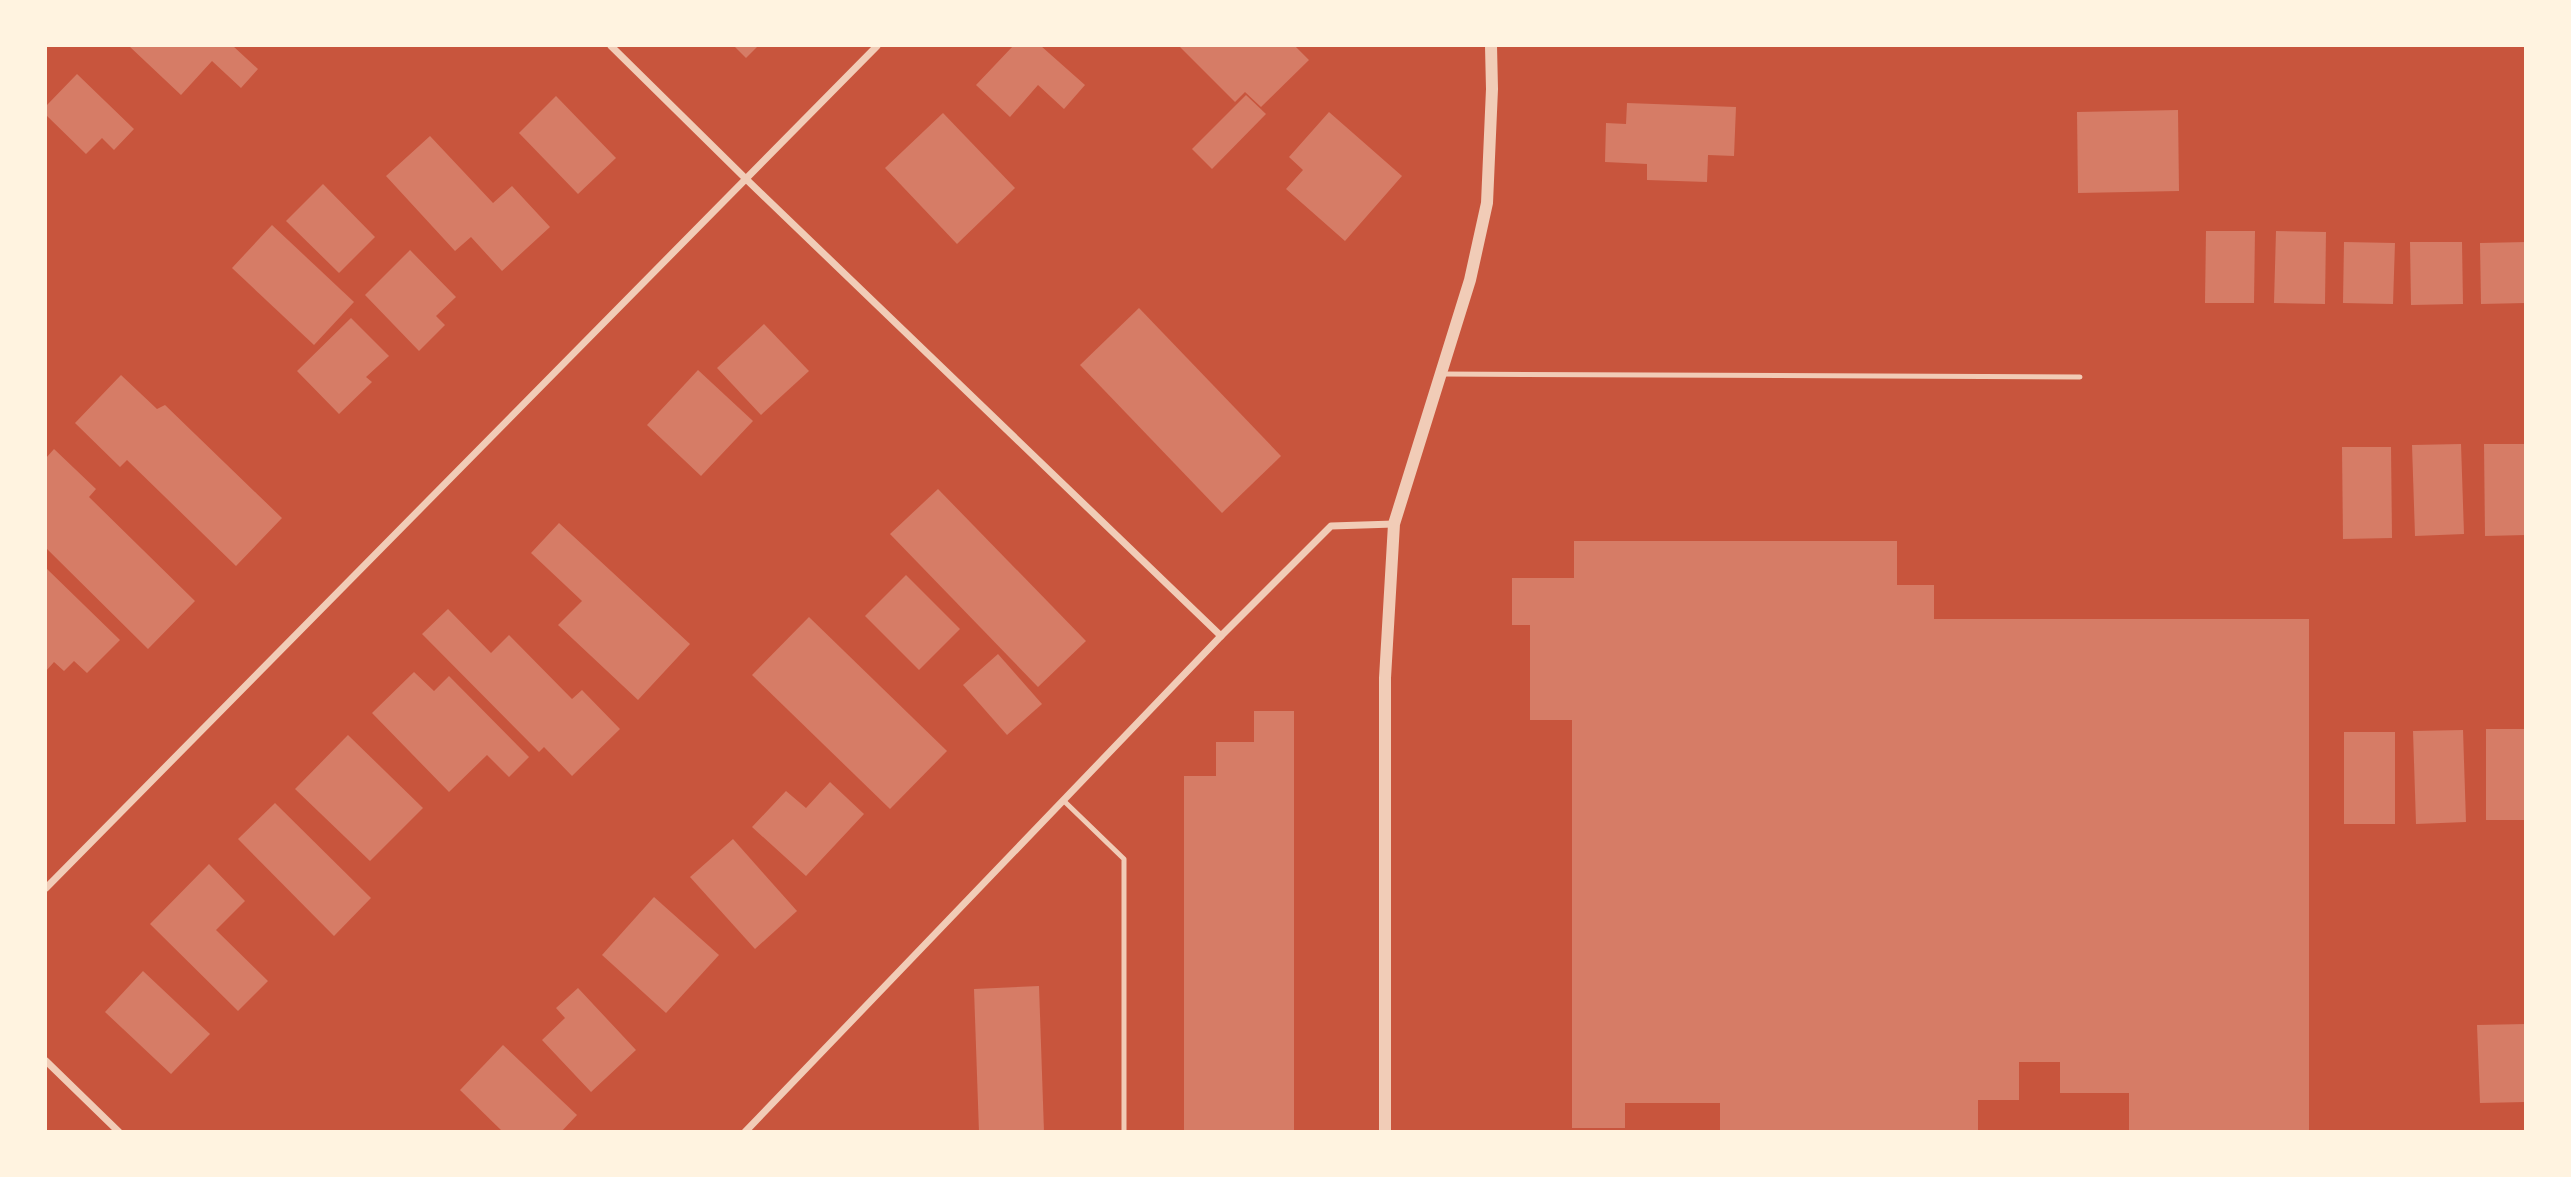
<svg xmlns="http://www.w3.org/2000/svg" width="2571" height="1177" font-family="'Nunito Sans',sans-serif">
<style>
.building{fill:#d67c66}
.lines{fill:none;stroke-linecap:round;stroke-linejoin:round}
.service{stroke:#f1ccb7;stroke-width:5}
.minor{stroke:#f1ccb7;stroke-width:7}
.tertiary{stroke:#f1ccb7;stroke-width:12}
</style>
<rect width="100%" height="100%" fill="#c8553d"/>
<g class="building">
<polygon points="129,46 233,46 258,69 241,88 212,61 181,95"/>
<polygon points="734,46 758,46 746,58"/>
<polygon points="1013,46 1041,46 1085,85 1064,109 1038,85 1010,117 976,85"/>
<polygon points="1179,46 1295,46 1309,60 1261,107 1245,92 1235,102"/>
<polygon points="77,74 134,129 114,150 102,138 86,154 46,115 46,106"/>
<polygon points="1246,95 1266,114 1212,169 1192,149"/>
<polygon points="556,96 616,158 578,194 519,133"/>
<polygon points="1627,103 1736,107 1734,156 1708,155 1707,182 1647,180 1647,164 1605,162 1606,123 1626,124"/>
<polygon points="2178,110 2179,191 2078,193 2077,112"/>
<polygon points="1329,112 1402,176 1345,241 1286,189 1303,170 1289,157"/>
<polygon points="943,113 1015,188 957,244 885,168"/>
<polygon points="430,136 493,203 512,186 550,227 502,271 471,237 455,251 386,176"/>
<polygon points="323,184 375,237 339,273 286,221"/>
<polygon points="272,225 354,302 314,345 232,268"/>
<polygon points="2206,231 2255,231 2254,303 2205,303"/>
<polygon points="2276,231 2326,232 2325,304 2274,303"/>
<polygon points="2344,242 2395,243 2393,304 2343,303"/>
<polygon points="2410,242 2462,242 2463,304 2411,305"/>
<polygon points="2526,242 2526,303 2481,304 2480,243"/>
<polygon points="410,250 456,297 436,316 445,325 419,351 365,295"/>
<polygon points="1139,308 1281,456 1222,513 1080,365"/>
<polygon points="351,318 389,356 366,377 372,382 339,414 297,371"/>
<polygon points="764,324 809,371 761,415 717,368"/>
<polygon points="698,370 753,421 701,476 647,425"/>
<polygon points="121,375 157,409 165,405 282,518 236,566 127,460 120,467 75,423"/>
<polygon points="2461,444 2464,534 2415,536 2412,445"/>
<polygon points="2484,444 2526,444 2526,535 2485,536"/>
<polygon points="2342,447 2391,447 2392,538 2343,539"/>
<polygon points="54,449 96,489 89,497 195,601 148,649 46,548 46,458"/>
<polygon points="938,489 1086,641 1038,687 890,534"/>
<polygon points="559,523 690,644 638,700 558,625 582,601 531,553"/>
<polygon points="1574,541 1897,541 1897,585 1934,585 1934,619 2309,619 2309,1132 2129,1132 2129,1093 2060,1093 2060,1062 2019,1062 2019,1100 1978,1100 1978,1132 1720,1132 1720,1103 1625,1103 1625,1128 1572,1128 1572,720 1530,720 1530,625 1512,625 1512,578 1574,578"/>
<polygon points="46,568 120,640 87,673 74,661 64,671 54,662 46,671"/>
<polygon points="906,575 960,629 919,670 865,616"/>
<polygon points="448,609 491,653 509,635 572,699 582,690 620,729 572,776 544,747 539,752 422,634"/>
<polygon points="809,617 947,751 890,809 752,675"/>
<polygon points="998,654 1042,704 1007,735 963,685"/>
<polygon points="414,672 434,691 449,676 529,757 509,777 487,755 449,792 372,713"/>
<polygon points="1254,711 1294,711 1294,1132 1184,1132 1184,776 1216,776 1216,742 1254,742"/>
<rect x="2486" y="729" width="40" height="91"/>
<polygon points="2463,730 2466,822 2416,824 2413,731"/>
<rect x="2344" y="732" width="51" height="92"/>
<polygon points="348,735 423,808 370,861 295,789"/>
<polygon points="830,782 864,814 806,876 752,827 786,791 806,808"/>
<polygon points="275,803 371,898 334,936 238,839"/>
<polygon points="733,839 797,911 755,949 690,877"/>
<polygon points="209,864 245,901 216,930 268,981 238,1011 150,924"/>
<polygon points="654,897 719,955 666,1013 602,955"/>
<polygon points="143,971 210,1034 171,1074 105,1012"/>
<polygon points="1039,986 1044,1132 979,1132 974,989"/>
<polygon points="578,988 636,1050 591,1092 542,1040 565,1018 556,1008"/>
<polygon points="2526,1024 2526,1102 2480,1103 2477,1025"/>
<polygon points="503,1045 577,1115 561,1132 503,1132 460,1090"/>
</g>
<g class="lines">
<g class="service">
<polyline points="1442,374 2080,377"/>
<polyline points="1064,801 1124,859 1124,1132"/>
</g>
<g class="minor">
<polyline points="611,46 745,178 1221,636"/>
<polyline points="46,888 877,46"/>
<polyline points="46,1061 119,1132"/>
<polyline points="745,1132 1221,636 1331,526 1394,524"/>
</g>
<polyline class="tertiary" points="1385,1132 1385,678 1394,524 1470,280 1487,203 1492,89 1491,46"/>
</g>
<rect width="2571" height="1177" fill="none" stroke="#fff3e0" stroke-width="94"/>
</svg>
